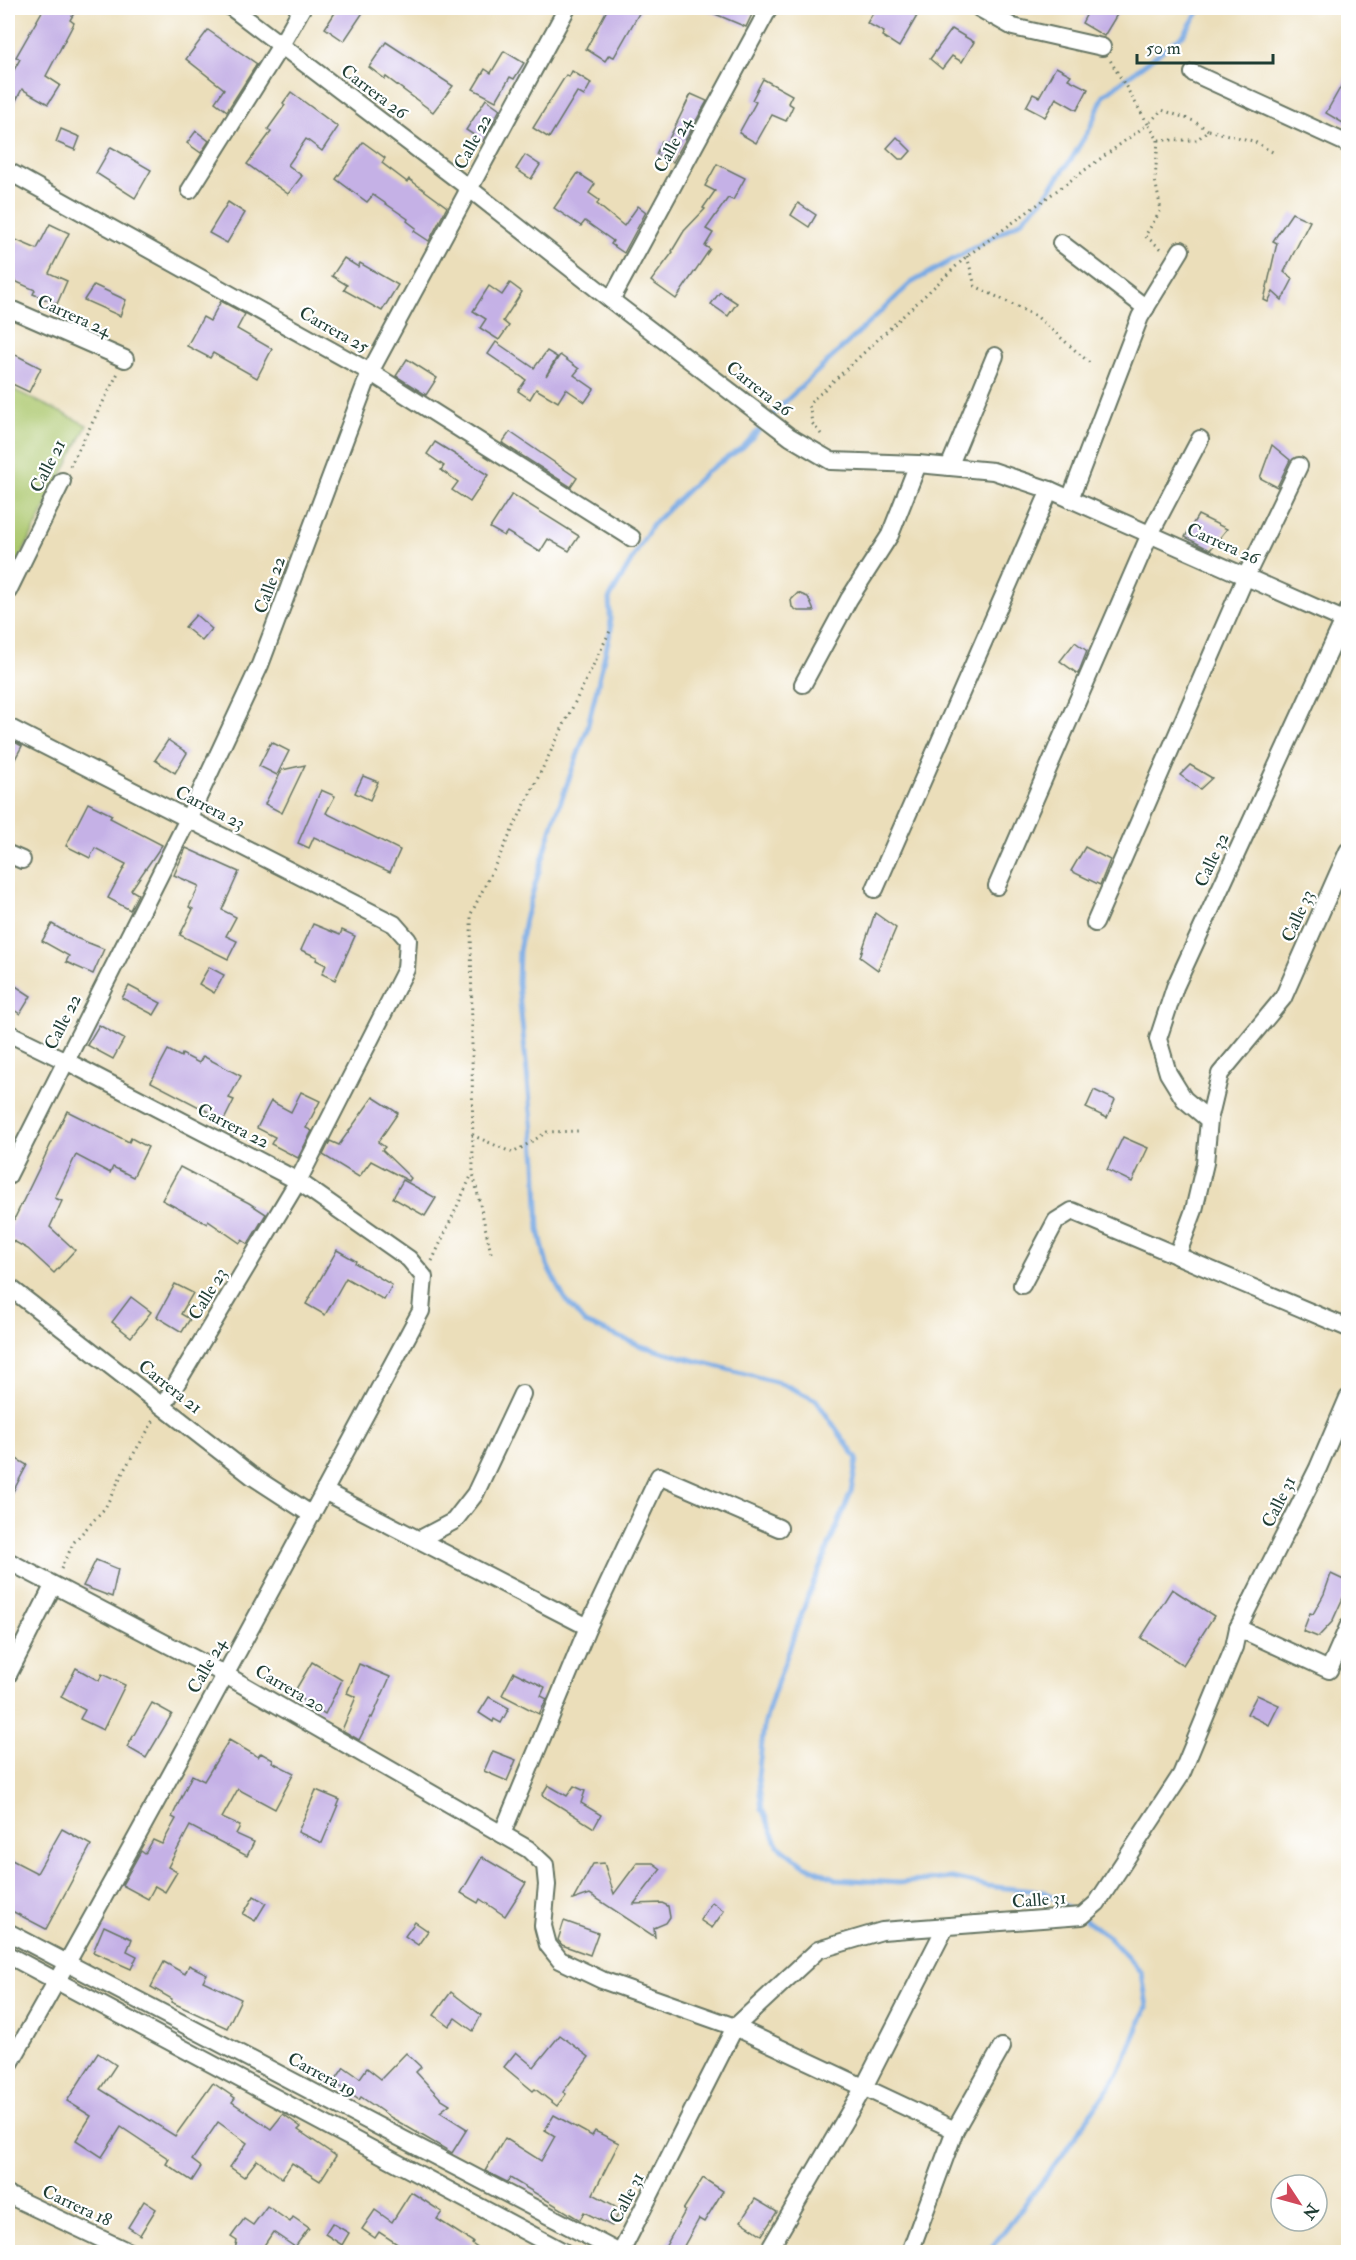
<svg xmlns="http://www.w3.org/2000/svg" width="1356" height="2260" font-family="'IM FELL Double Pica',serif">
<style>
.green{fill:#abc76d;stroke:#658250;stroke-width:1.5}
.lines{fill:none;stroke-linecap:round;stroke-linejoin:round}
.stream{stroke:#79aae4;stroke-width:5}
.building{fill:#c5b1e6}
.street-casing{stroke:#667563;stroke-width:20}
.path{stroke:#667563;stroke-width:3;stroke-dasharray:1.5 4.5;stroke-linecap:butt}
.street{stroke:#fff;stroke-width:16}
.labels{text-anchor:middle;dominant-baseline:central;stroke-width:4.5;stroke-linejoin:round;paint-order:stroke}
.street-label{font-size:18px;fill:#1f3d34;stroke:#fff}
</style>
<rect width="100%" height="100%" fill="#fff"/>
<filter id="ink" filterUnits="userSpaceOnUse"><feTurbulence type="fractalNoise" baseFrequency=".0167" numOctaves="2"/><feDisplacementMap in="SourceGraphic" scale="12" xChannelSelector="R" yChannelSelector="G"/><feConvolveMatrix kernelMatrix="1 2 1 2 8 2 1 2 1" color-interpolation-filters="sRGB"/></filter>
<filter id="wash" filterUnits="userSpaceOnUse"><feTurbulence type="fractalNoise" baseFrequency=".008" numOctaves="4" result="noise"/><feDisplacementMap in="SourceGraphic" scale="24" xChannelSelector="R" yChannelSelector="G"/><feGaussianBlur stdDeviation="1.35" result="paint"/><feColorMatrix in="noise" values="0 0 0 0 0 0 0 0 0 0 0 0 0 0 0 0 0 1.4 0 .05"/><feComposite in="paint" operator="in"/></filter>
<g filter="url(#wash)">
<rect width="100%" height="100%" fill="#ebdeba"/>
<polygon class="green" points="8,387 87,425 8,582"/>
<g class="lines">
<g class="stream">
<polyline points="1073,1912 1044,1892 987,1886 952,1878 899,1883 836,1879 803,1864 778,1845 762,1809 758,1777 764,1726 773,1695 807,1599 851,1492 857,1459 816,1400 783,1384 641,1346 585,1323 564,1298 547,1265 539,1230 536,1161 518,983 519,951 525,919 554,820 587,729 611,629 609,599 652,525 706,472 743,447 786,401 911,283 1020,222 1042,200 1072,158 1090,128 1104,95 1184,34 1201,8"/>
<polyline points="988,2252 1064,2153 1118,2074 1147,2007 1142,1973 1109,1937 1084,1919"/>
</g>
</g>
<g id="blocks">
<g class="building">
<polygon points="44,8 77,8 70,20 74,23 46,76 60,85 48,104 22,89 8,116 8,81 20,59 16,57"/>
<polygon points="338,8 366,8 344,41 325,28"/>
<polygon points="608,8 642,8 614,57 609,55 605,61 586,49"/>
<polygon points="701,8 755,8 746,27"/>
<polygon points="876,8 903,8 917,16 899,47 882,36 884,32 867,23"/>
<polygon points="1090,8 1121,8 1104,36 1082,23"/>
<polygon points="952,29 974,42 962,62 952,56 942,69 930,59"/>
<polygon points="208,30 257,64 227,111 215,102 224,89 186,59"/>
<polygon points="386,42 453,86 433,112 386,77 385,79 369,67"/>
<polygon points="504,51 524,63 514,79 510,77 496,101 473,89 485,69 491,73"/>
<polygon points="1056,67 1071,75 1068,79 1088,89 1077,110 1056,98 1045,117 1026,107 1033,94 1039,97"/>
<polygon points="572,71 591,83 584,96 577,92 549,138 533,128 566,75 569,77"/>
<polygon points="1348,74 1348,126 1326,113"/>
<polygon points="763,79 792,95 788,103 793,106 786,121 772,115 756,143 739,133 756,102 752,100"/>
<polygon points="291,92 338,127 322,151 306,139 288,165 302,176 288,194 247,164 271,132 268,129 285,105 283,103"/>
<polygon points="691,94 707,101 673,162 656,154 662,141 667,143"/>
<polygon points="486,99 500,109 483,141 466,130"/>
<polygon points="61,129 80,137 75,150 56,142"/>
<polygon points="196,131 209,141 201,153 187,143"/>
<polygon points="897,137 911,151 904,159 899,159 887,148"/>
<polygon points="363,142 385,158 382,163 407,182 409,179 447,207 429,241 414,231 416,228 407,221 408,219 373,195 367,202 336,179"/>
<polygon points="111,147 151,170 135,198 96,173"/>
<polygon points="525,155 540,165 531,179 516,169"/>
<polygon points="717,164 745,178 733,200 728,198 706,229 713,233 705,246 710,249 676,299 651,281 673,252 672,251 684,231 705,209 703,208 715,191 705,186"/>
<polygon points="578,173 595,184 589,193 599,200 597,204 624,226 638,206 646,212 624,253 611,244 613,241 585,221 581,226 554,208"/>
<polygon points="228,202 245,213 227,243 209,233"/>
<polygon points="798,203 816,215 809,227 791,215"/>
<polygon points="1292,213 1310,221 1284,272 1293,279 1282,300 1273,292 1268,302 1264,300 1277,243 1273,241"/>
<polygon points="50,224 69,233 49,273 67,281 57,304 33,294 35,290 8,278 8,259 16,240 37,249"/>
<polygon points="344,258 358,267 360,263 398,285 382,311 344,290 347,285 332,276"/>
<polygon points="510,283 522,292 503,321 509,326 499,340 480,328 486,319 473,311 489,286 502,295"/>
<polygon points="94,285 126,300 120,316 84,300"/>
<polygon points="720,292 737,303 728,316 711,304"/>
<polygon points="221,301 245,314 237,329 272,349 257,378 213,353 210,358 187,346 203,317 210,321"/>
<polygon points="496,342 534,368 547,351 557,357 546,376 560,355 579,369 574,375 594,389 585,402 566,389 558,402 536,389 530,399 518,391 526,380 488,354"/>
<polygon points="12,353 41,368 29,392 8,382 8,362"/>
<polygon points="407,359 437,378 426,395 396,376"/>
<polygon points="510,432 577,478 571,487 502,443"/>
<polygon points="435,442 488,475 470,502 452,490 458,482 441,470 444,466 427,454"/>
<polygon points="1272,445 1290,460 1277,487 1260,478"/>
<polygon points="512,494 579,536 569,551 548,539 540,552 507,532 504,536 490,528"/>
<polygon points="1198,515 1227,529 1210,550 1185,537"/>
<polygon points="798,593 808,597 814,611 798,611 792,607 791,600"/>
<polygon points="196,615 212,629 202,641 185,627"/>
<polygon points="1075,642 1087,651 1078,674 1060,661"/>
<polygon points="9,739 22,746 8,772 8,742"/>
<polygon points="168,740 187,753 175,773 155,760"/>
<polygon points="271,742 289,751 277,775 259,766"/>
<polygon points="305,765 282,813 265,804 282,770"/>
<polygon points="1190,765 1212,778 1200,789 1180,775"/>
<polygon points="363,776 378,782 370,800 355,793"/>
<polygon points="321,790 335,796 326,813 400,850 390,872 314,837 309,848 298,843"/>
<polygon points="88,803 112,815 110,818 162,845 131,890 138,894 130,910 108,898 126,864 95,848 90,858 66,846"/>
<polygon points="1085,847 1110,860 1100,885 1071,871"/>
<polygon points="186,848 239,872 222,910 236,917 226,936 237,941 228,959 180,935 193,909 189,907 199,886 174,875"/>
<polygon points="875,913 896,928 878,970 860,957"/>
<polygon points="52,924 76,938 104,949 93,974 66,962 69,956 42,941"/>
<polygon points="313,924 340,935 342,930 355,936 335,980 322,974 326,965 316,960 317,957 301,950"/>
<polygon points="209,967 224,975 214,993 199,984"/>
<polygon points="8,981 31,996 20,1014 8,1006"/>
<polygon points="129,986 161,1003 154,1015 122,998"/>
<polygon points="99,1025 124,1039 113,1059 87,1045"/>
<polygon points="168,1050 181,1057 182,1054 199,1063 203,1056 241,1076 229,1098 234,1100 224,1120 151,1082"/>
<polygon points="1094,1090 1115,1100 1107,1118 1086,1108"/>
<polygon points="301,1092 320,1101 306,1128 312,1131 298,1158 271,1144 275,1137 257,1128 271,1101 291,1112"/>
<polygon points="373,1097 398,1113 378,1142 385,1147 382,1150 411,1178 409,1181 371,1161 359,1177 323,1155 330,1141 339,1145"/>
<polygon points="67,1111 129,1142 131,1138 148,1147 133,1177 113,1167 110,1173 76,1155 55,1198 62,1201 50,1227 75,1250 54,1273 28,1249 8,1238 8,1232"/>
<polygon points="1123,1137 1148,1148 1132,1182 1107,1170"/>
<polygon points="180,1167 249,1203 266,1214 248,1244 242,1240 240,1243 208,1221 207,1224 162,1200"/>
<polygon points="403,1180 436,1198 425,1216 393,1198"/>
<polygon points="337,1250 356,1261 355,1263 392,1285 384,1300 346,1278 325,1315 306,1304"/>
<polygon points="175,1284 193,1293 181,1314 190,1319 182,1332 157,1317"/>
<polygon points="131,1297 151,1312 131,1337 112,1322"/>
<polygon points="8,1454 27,1465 8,1501"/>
<polygon points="96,1560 118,1569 112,1597 83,1586"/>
<polygon points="1331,1574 1348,1582 1348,1587 1332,1622 1318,1637 1303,1631 1310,1613 1313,1614 1324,1594"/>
<polygon points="1172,1589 1214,1616 1183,1665 1141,1638"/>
<polygon points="312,1662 342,1680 325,1714 293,1694"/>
<polygon points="359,1664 390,1677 372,1718 371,1717 359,1740 342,1730 356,1697 347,1693"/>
<polygon points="76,1668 99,1681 102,1674 125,1685 103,1730 80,1719 85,1710 61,1697"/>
<polygon points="514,1672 545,1687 541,1696 547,1699 539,1714 502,1695"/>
<polygon points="1257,1695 1279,1705 1269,1725 1247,1714"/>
<polygon points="489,1697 509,1708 501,1723 494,1719 493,1722 479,1713"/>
<polygon points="152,1703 172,1714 146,1758 127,1747"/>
<polygon points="229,1740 258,1757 261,1753 273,1760 272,1762 294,1773 275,1809 238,1789 222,1818 240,1826 236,1834 254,1842 247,1856 190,1826 168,1867 177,1872 165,1892 155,1886 148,1899 122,1885 141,1851 145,1854 153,1840 162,1844 176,1819 172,1817 192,1775 204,1781"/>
<polygon points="493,1751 516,1760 507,1781 484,1771"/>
<polygon points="548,1785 567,1796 574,1786 585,1791 581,1803 601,1815 594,1828 542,1795"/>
<polygon points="316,1790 340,1800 322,1843 298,1832"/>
<polygon points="62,1829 91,1845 46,1929 8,1909 8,1858 37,1873"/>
<polygon points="482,1857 526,1883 505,1916 480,1899 478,1903 461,1893"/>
<polygon points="604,1863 614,1894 637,1863 653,1863 661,1869 634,1904 662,1903 668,1906 670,1917 666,1923 654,1928 655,1937 590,1894 573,1900 593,1864"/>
<polygon points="254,1896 266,1903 255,1921 243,1914"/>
<polygon points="712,1902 724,1911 712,1928 700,1920"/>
<polygon points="564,1921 598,1933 590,1955 562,1945 558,1940"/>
<polygon points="415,1922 428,1931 418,1945 405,1936"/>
<polygon points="104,1926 132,1939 127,1951 137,1956 131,1969 93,1952"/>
<polygon points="164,1962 185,1974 189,1965 207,1974 203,1981 241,1999 227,2028 171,2002 172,1999 151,1987"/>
<polygon points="451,1992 481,2015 473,2031 455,2018 449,2026 434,2015"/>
<polygon points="560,2035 589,2057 563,2092 566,2094 557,2106 535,2089 533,2091 504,2067 516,2052 534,2067"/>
<polygon points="98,2053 116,2065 100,2089 175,2136 213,2083 235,2098 232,2102 271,2129 283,2114 301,2127 298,2130 336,2156 320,2181 292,2163 282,2178 257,2160 244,2177 230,2167 247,2143 218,2122 192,2160 201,2167 192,2181 166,2164 169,2159 121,2127 102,2157 76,2140 91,2116 67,2101"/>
<polygon points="406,2053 421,2067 416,2072 440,2098 450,2104 440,2112 467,2129 452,2153 392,2118 361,2097 359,2100 334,2082 344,2067 360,2078 367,2068 381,2079"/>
<polygon points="554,2115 592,2136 595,2131 619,2143 593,2194 621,2209 612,2226 584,2212 580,2220 510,2178 507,2182 485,2171 505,2138 541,2161 555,2136 545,2130"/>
<polygon points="703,2178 723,2191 704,2222 699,2219 680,2253 662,2253 685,2211 683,2210"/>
<polygon points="411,2192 442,2212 437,2219 473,2242 472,2244 484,2253 411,2253 379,2232 375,2238 362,2229 375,2210 392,2222"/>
<polygon points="755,2199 777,2212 762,2235 741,2221"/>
<polygon points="144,2201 156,2209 140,2235 128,2227"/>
<polygon points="267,2206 290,2222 293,2217 309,2228 295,2247 273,2232 259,2253 234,2253 237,2241 231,2237 244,2219 253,2225"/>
<polygon points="332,2223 349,2233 342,2245 325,2234"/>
</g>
</g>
</g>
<g filter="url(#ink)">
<use href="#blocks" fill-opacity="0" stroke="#667563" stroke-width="1.5"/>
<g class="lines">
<g class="street-casing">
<g id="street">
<polyline points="232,8 470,189 611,300 790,437 831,461 918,464 993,471 1050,490 1348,622"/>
<polyline points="979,8 1013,27 1102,47"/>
<polyline points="1193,73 1348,144"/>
<polyline points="8,171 370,372 632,538"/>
<polyline points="190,190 281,45 302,8"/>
<polyline points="1061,243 1146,308"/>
<polyline points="611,300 769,8"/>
<polyline points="8,308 125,359"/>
<polyline points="949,467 995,356"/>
<polyline points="1070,499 1140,317 1181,250"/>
<polyline points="8,591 62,481"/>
<polyline points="803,684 849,599 890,535 918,464"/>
<polyline points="8,727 394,924 408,940 406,969 298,1181 163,1406"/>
<polyline points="8,854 22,860"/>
<polyline points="997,886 1150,534 1200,439"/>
<polyline points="875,889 1050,490"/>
<polyline points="1095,923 1246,576 1299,466"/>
<path d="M8,1033L66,1061L298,1181L409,1259L424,1277L421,1311C285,1564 150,1818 8,2067"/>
<polyline points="1209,1120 1184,1099 1168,1073 1158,1039 1175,987 1348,611"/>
<polyline points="8,1176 188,819 260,665 370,372 567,8"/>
<polyline points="1177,1256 1194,1210 1205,1163 1209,1120 1220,1074 1283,998 1348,851"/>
<polyline points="1022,1285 1056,1221 1072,1211 1348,1328"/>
<polyline points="8,1286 252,1476 312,1515"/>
<polyline points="324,1491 588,1627"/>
<polyline points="420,1539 454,1521 475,1494 522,1394"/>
<polyline points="8,1561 224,1674 528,1849 545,1865 547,1885 543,1926 548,1945 560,1960 602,1980 735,2027 955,2130"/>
<polyline points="1238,1628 1329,1670 1348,1627"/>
<polyline points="8,1675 53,1586"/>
<polyline points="502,1834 588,1627 659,1476 779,1528"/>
<polyline points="8,1932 618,2252"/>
<polyline points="8,1955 564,2252"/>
<polyline points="8,2195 129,2252"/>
<polyline points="621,2252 735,2027 818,1950 882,1931 1082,1916 1097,1903 1181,1775 1234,1647 1238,1628 1318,1468 1348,1398"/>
<polyline points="768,2252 864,2087 945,1928"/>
<polyline points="910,2252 955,2130 1002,2047"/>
</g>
</g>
<g class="path">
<polyline points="1208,130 1194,121 1162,110 1148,124 1158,140 1197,140 1208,130 1253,141 1276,154"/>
<polyline points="1158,140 1155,180 1161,210 1145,236 1163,250"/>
<polyline points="967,256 975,286 1036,316 1092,365"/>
<polyline points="821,434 812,423 809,404 824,390 967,256 1148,124 1110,60"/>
<polyline points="70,466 118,373"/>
<polyline points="472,1135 513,1153 547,1132 580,1131"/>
<polyline points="491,1253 473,1173 471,914 611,629"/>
<polyline points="432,1261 472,1174"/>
<polyline points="61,1569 74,1542 105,1508 124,1470 154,1420"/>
</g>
<use href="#street" class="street"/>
</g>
</g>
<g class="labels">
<g class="street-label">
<text transform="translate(374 92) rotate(37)">Carrera 26</text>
<text transform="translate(473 142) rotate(-62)">Calle 22</text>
<text transform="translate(673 145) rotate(-62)">Calle 24</text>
<text transform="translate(74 316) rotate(24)">Carrera 24</text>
<text transform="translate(334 330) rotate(29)">Carrera 25</text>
<text transform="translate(759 389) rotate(38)">Carrera 26</text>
<text transform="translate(48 466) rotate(-63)">Calle 21</text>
<text transform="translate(1223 544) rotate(24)">Carrera 26</text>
<text transform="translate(270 585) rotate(-70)">Calle 22</text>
<text transform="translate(210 808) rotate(27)">Carrera 23</text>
<text transform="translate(1212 860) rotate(-65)">Calle 32</text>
<text transform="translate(1298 916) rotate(-66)">Calle 33</text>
<text transform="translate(63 1022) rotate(-63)">Calle 22</text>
<text transform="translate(233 1126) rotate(27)">Carrera 22</text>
<text transform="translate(208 1294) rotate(-59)">Calle 23</text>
<text transform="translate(170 1387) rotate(38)">Carrera 21</text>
<text transform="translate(1279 1502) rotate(-64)">Calle 31</text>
<text transform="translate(207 1666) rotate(-61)">Calle 24</text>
<text transform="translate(290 1689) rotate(30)">Carrera 20</text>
<text transform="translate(1039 1900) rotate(-5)">Calle 31</text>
<text transform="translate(322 2075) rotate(28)">Carrera 19</text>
<text transform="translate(627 2198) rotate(-63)">Calle 31</text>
<text transform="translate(77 2206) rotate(25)">Carrera 18</text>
</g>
</g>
<rect width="1356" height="2260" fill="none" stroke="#fff" stroke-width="30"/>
<g transform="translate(1299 2203) rotate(126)"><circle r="28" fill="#ffffff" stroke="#a5b1ae" stroke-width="1.5"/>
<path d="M0-4.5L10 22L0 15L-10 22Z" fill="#d1495b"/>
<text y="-9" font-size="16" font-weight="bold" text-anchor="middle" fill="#1f3d34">N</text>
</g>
<path d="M1137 54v9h136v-9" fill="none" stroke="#1f3d34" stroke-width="3"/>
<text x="1146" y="54" font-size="18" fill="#1f3d34" stroke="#ffffff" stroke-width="4.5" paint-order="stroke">50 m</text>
</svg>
